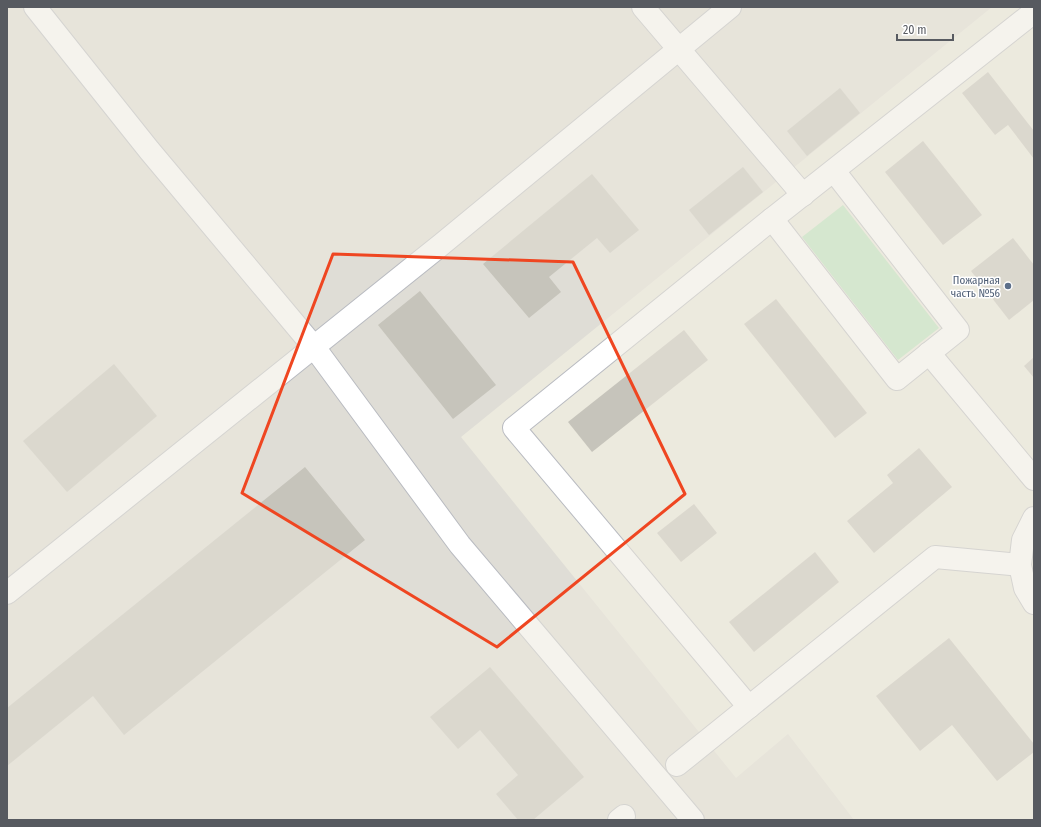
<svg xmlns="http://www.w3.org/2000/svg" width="1041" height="827" font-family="'Fira Sans Condensed',sans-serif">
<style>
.industrial{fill:#dfddd6}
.green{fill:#b9e5bd}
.building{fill:#c6c4bb}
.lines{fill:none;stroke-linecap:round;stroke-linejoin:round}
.minor-casing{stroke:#b9bbc1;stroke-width:24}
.minor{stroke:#fff;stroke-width:22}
.marked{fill:none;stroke:#ef4621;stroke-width:3;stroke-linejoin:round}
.service-dot{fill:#5c6f8a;stroke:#fff;stroke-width:1.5}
.labels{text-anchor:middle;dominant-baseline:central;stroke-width:3;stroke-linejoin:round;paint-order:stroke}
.service-label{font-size:11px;fill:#4e5e75;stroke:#fff;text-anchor:end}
</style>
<rect width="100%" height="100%" fill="#eceade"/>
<polygon class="industrial" points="7,7 992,7 461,437 736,778 788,734 854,820 7,820"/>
<polygon class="green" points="843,205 939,328 898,360 802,237"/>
<g class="building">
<polygon points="988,72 1034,131 1034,159 1008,125 995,135 962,93"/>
<polygon points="840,88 860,113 807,156 787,131"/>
<polygon points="923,141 982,215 943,245 885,172"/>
<polygon points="743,167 763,192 709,235 689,210"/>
<polygon points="592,174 639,230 610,253 597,238 549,277 561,292 529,318 483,264"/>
<polygon points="1013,238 1034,265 1034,300 1009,320 971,271"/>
<polygon points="420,291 496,385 453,419 378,325"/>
<polygon points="776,299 867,413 835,438 744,324"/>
<polygon points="684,330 708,360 592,452 568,422"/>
<polygon points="1034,357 1034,378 1024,366"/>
<polygon points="114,364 157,416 67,492 23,441"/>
<polygon points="919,448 952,487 874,553 847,521 893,483 887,475"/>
<polygon points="305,467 365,540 124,735 93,696 7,766 7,708"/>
<polygon points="694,504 717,533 681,562 657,533"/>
<polygon points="815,552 839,582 754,652 729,622"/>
<polygon points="949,638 1034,744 1034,752 997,781 952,725 920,751 876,696"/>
<polygon points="490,667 584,777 533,820 518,820 496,794 518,775 480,730 458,749 430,717"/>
</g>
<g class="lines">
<g class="minor-casing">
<g id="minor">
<polyline points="35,7 149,150 314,347 460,545 693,820"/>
<polyline points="643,7 803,195"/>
<polyline points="772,219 897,379 958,330 834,171"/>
<polyline points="929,353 1034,479"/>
<polyline points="1034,518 1023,540 1020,565 1025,588 1034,603"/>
<polyline points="7,593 442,244 730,7"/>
<polyline points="749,707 514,428 772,219 1034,12"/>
<polyline points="677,765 935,557 1020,565"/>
<polyline points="619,820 624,816"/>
</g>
</g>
<use href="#minor" class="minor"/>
</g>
<path d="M0 0H1041V827H0ZM333,254L573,262L685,494L497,647L242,493Z" fill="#eceade" fill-opacity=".55" fill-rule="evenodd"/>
<path class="marked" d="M333,254L573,262L685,494L497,647L242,493Z"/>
<circle class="service-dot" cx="1008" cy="286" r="4"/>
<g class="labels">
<g class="service-label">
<text x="1000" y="280">Пожарная<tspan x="1000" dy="13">часть №56</tspan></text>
</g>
</g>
<rect width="1041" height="827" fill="none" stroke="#575a60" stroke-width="16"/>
<path d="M897 34v6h56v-6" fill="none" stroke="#575a60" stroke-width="2"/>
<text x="903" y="34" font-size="12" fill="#575a60" stroke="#ffffff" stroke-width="3" paint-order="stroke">20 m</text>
</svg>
